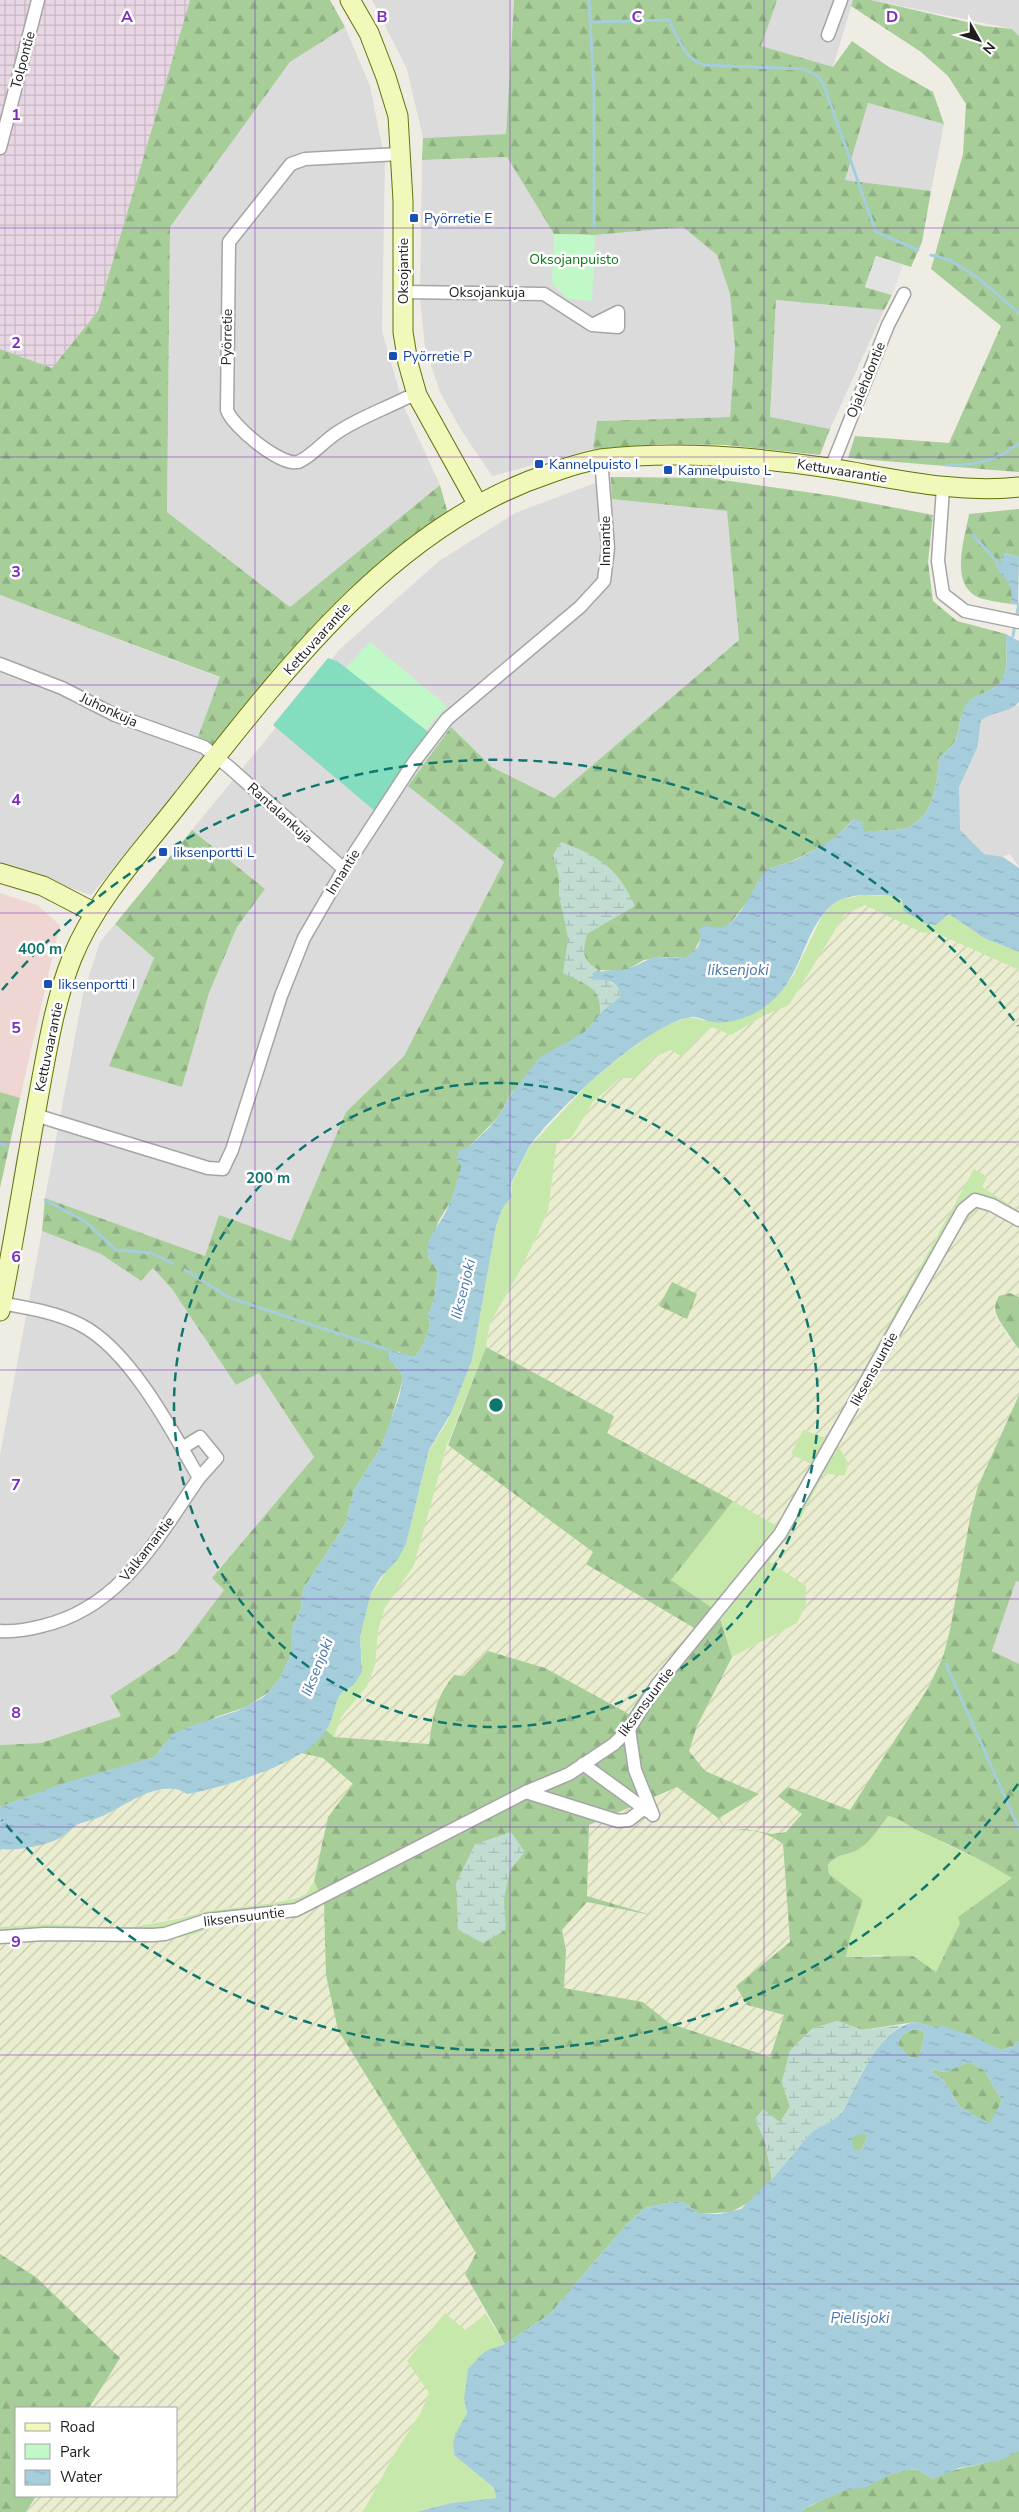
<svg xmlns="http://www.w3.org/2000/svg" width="1019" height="2512" font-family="'Nunito Sans',sans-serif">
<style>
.residential{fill:#dcdbdb}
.commercial{fill:#efd6d3}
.industrial{fill:url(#industrial-grid)}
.farmland{fill:url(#farmland-furrows)}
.grass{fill:#c6e8ab}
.forest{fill:url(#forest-firs);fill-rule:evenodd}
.wetland{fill:url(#wetland-marsh)}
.park{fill:#c1f8c8}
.pitch{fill:#83ddbe}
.parking{fill:#e2e2e2}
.water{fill:url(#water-ripples);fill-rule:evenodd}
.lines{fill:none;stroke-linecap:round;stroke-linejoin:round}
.stream{stroke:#a5cddc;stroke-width:3}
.street-casing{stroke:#a5a5a5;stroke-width:15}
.secondary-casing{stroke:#637307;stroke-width:21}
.street{stroke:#fff;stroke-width:12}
.secondary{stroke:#f2f8b9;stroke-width:19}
.grid{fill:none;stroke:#7b2cbf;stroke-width:1;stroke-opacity:0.55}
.ring{fill:none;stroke:#0f766e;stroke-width:2.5;stroke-dasharray:9 6}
.transit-dot{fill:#1a4fb4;stroke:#fff;stroke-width:2}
.labels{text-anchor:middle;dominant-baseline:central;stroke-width:5;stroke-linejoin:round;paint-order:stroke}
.street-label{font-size:14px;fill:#1e1e1e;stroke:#fff}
.transit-label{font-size:14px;fill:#164399;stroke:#fff;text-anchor:start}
.park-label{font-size:14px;fill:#0d7a1b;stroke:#fff}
.water-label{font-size:15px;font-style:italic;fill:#4c78ac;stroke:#fff}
.grid-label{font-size:16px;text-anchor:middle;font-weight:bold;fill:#7b2cbf;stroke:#fff;stroke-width:5;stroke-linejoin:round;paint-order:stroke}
.centre{fill:#0f766e;stroke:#fff;stroke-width:2.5}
.ring-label{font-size:15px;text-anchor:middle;font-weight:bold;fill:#0f766e;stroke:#fff;stroke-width:5;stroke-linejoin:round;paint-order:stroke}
</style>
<defs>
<pattern id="industrial-grid" width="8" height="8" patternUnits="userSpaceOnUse" patternTransform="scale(1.25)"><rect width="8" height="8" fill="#e8d6e4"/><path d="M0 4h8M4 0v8" fill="none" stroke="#c7b7c3"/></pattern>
<pattern id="farmland-furrows" width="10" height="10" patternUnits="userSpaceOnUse" patternTransform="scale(1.25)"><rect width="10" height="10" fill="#eaedcf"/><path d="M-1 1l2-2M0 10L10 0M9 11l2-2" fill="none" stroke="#c8cbb1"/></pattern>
<pattern id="forest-firs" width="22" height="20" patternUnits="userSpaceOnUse" patternTransform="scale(1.25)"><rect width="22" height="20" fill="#a7cd99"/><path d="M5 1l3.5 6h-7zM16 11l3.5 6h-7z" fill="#8fb083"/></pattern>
<pattern id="wetland-marsh" width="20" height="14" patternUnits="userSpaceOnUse" patternTransform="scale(1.25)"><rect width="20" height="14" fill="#c1ddd1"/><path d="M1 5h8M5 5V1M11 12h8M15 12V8" fill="none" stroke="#a5bdb3"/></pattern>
<pattern id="water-ripples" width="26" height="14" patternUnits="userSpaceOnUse" patternTransform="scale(1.25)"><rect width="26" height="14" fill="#a5cddc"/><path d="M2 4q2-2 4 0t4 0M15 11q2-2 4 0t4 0" fill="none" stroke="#8eb0bc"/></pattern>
</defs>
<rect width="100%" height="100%" fill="#efece4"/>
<g class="residential">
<polygon points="372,0 514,0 506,134 423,138 407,69"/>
<polygon points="777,0 853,0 833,67 760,46"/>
<polygon points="872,0 1019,0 1019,36 1012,29"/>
<polygon points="345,27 370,86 385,161 382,331 404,407 440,485 290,607 167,512 170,227 290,62"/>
<polygon points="868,103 944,124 931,191 845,180"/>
<polygon points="507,157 554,234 595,235 683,227 717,255 730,294 735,347 730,417 597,421 593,449 492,476 461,430 440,392 425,348 420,299 422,160"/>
<polygon points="776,300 884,310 830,429 770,418"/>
<polygon points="611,477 613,499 727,511 739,640 554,798 492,767 451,728 409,786 505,861 404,1056 346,1112 291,1242 219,1215 205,1256 45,1198 83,994 100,942 115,924 154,958 110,1066 182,1087 209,993 237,927 265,889 192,830 340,649 439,561 515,513"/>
<polygon points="0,595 221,678 199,737 216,747 91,895 0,864"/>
<polygon points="1017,706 1019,706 1019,867 1010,854 987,862 958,836 955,793 982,712"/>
<polygon points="42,1231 101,1254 141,1281 153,1268 172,1289 236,1385 259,1373 314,1457 212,1578 224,1590 177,1652 110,1696 121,1716 41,1743 0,1745 0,1455"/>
<polygon points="1016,1581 1019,1582 1019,1664 992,1652"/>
</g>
<polygon class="commercial" points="0,893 37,905 60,925 20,1098 0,1092"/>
<polygon class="industrial" points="0,0 190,0 98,311 52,368 0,349"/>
<g class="farmland">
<polygon points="865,904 923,933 934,932 1019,970 1019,1211 982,1187 987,1177 974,1170 826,1438 803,1430 791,1453 811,1464 789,1509 775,1525 607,1432 614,1416 486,1347 490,1323 521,1269 548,1211 557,1141 571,1138 593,1102 620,1078 636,1078 650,1059 671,1050 682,1056 695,1041 713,1027 731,1035 763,1016 789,1005 845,914"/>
<polygon points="986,1208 1019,1228 1019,1297 1010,1293 999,1295 995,1303 995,1316 1009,1338 1019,1349 1019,1395 982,1477 971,1513 950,1630 943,1657 928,1688 850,1810 788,1787 789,1804 802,1814 786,1832 772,1835 783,1844 790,1942 736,1986 747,2005 784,2015 770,2057 669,2023 643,2002 564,1988 566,1950 562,1930 587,1902 644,1913 587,1896 589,1826 677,1787 718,1818 758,1794 705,1771 689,1751 697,1726 732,1657 797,1623 806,1586 768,1562 800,1519 824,1473 849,1463 838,1446 958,1228 975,1210"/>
<polygon points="448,1445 593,1552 586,1564 696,1629 640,1696 629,1714 545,1668 488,1651 464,1676 454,1675 443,1689 439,1696 429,1744 334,1737 341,1717 367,1686 375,1665 378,1631 384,1609 397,1587"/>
<polygon points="301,1753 323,1758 353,1784 328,1817 314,1881 305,1894 276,1903 218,1909 120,1929 50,1924 0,1927 0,1849 20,1848 50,1841 89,1819 99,1818 122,1804 140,1796 170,1787 197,1793 218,1787 248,1778"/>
<polygon points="324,1902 326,1975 338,2030 476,2254 465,2274 486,2314 465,2330 429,2393 420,2414 395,2453 363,2512 26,2512 36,2496 176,2496 176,2408 89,2408 120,2358 36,2277 0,2254 0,1942 49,1938 160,1941 192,1935 221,1924 299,1916"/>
</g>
<g class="grass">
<path d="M864,895L895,896L936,925L949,914L984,938L1019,952V970L934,932L923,933L865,905L845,914L789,1005L763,1016L731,1035L712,1027L695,1041L682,1057L671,1050L651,1059L636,1078H620L593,1102L571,1138L557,1141L548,1211L521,1269L490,1323L486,1347L447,1445L414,1565L384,1609L378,1631L375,1665L367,1686L341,1717L334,1737L326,1730C336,1714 332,1694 353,1686L362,1661L360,1637L371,1593L406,1544L429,1451L448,1420L472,1360L496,1226L502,1209L512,1196L511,1185L530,1146L589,1083L618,1059L653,1033L670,1024L689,1017L708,1021L777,996L793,976L822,916L834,903L841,899Z"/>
<polygon points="974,1169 987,1177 982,1187 1019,1211 1019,1228 986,1208 975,1210 958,1228 838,1446 849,1464 844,1476 824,1473 800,1519 769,1562 806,1586 806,1604 797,1623 732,1657 718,1612 670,1580 733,1501 775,1525 789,1509 811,1464 791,1454 803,1430 826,1438"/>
<path d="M888,1816C900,1818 908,1826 919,1831C952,1847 981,1859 1013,1878L958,1917L960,1923L936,1973L882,1955L846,1957L850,1938L863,1900L829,1874L828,1865C840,1851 846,1857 859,1849C870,1843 879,1826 888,1816Z"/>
<polygon points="314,1881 324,1902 299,1916 289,1918 221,1924 192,1935 160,1941 49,1938 0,1942 0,1927 50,1924 120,1929 178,1919 207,1911 275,1903 297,1898 306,1894"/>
<path d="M445,2313L465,2330L486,2314L505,2344C476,2355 465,2365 465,2397C464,2403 468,2410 466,2416C461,2433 452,2435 454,2455L494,2488L496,2498L451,2503L416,2512H363L395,2453L420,2414L429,2393L407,2361Z"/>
</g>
<g class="forest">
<polygon points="190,0 330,0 345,27 290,62 170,227 167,512 290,607 440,485 448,514 354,586 243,710 216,747 198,737 220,677 0,595 0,349 52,368 98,311"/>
<polygon points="514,0 777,0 761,46 833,67 852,41 889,67 933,92 944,124 868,103 845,180 931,191 922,242 911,267 876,256 865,287 892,295 884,310 776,300 770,417 830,429 820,455 726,445 660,444 593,449 597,421 730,417 735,347 730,294 717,255 683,227 595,235 554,234 507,157 422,160 423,138 506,134"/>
<polygon points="853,0 871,0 984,26 1012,29 1019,36 1019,472 848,458 855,436 949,443 1001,326 931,269 963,154 966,104 948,76 921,52 851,6"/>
<path d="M611,477L709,478L834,496L933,515L928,562L933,601L957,621L1006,634C1006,647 1009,668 1002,680C994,693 976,692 967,704C953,725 967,739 939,757C938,786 932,828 895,830C884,831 875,830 864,833L854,819L831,842L790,862L770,868L759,880L752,896L732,921L725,927L715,929L701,938L693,953L685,958L665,957L644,960L628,969L618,971L599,970L621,996L597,1018L586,1031L512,1092L499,1116L469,1147L451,1201L438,1222L428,1257L438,1271L434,1300L428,1316L430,1326L424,1343L415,1357L405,1356L398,1351L394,1365L400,1370L403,1379L390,1423L381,1447L354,1490L345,1525L303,1589L301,1609L293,1625L291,1655L280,1678L269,1692L246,1707L216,1717L166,1742L155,1757L57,1786L0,1807V1745L41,1743L121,1716L110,1696L177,1652L224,1590L212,1578L314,1457L259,1373L236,1385L172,1289L153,1268L141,1281L101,1254L42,1231L45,1198L205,1256L219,1215L291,1241L346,1112L404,1056L504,862L408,786L451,727L492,767L554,798L739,640L727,511L612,499Z"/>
<path d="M1019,509V557L1005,553L1018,581L1010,604C1001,602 989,601 980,598C948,586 965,538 969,514Z"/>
<polygon points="192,830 265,889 237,927 209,993 182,1087 109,1066 154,958 115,924"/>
<polygon points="0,1092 20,1098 0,1188"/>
<polygon points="672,1282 697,1294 687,1319 659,1306"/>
<path d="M1010,1293L1019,1297V1349C1013,1342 1010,1336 1005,1329C997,1316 991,1310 999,1296Z"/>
<path d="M486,1347L614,1416L607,1433L733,1501L671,1580L718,1612L732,1657L697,1726L689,1751L705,1771L759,1794L719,1818L727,1831L744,1829L772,1834L786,1832L802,1814L778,1796L788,1787L850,1810L928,1688L943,1657L950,1630L971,1513L978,1486L1019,1395V1582L1016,1581L992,1651L1019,1664V2041L1012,2047L1001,2050L944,2027H933L915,2022L862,2030L837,2021L812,2029L790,2051L782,2082L790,2107L780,2122L755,2119L765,2141L772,2179L748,2203L731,2212L699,2214L685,2203L677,2201L645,2208L626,2225L550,2314L505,2344L465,2274L476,2253L338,2030L326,1975L324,1902L314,1881L328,1817L353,1784L323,1758L301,1753L326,1730L334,1737L429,1744C434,1714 434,1700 454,1675L464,1676L488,1651L545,1668L629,1714L640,1696L696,1629L586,1564L593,1552L448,1445ZM677,1787L718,1818L727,1831C747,1828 767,1831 783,1844L790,1942L736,1986L747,2005L784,2015L770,2057L669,2023L643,2002L564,1988L566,1950L562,1930L587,1902L651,1915L587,1896L589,1825ZM888,1816C900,1818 908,1826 919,1831C952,1846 981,1859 1012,1878L958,1917L960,1923L936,1972L913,1956L846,1957L850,1938L863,1900L829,1874L828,1865C840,1851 846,1857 859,1849C870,1843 880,1826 888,1816Z"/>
<path d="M918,2029L925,2033L919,2058L909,2057L898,2045C901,2033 906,2031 918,2029Z"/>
<polygon points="969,2062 984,2070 1002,2101 990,2124 960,2107 943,2079 932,2073 933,2069 945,2072"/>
<polygon points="859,2133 868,2135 861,2151 853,2150 851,2138"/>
<polygon points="0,2254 36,2277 120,2358 89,2408 16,2408 16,2496 36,2496 26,2512 0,2512"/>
<path d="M1016,2450L1019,2451V2512H800C828,2494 876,2479 908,2469L918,2470L933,2479C959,2464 991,2467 1016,2450Z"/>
</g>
<g class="wetland">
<path d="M561,842C599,856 618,868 635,906L587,934C583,952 581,960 599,970L595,972C606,983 617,980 621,996L600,1014C602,987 584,984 563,973L568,938L559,895V877L553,855Z"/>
<polygon points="511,1832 525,1852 510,1870 504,1900 506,1930 483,1943 458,1930 456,1883 475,1844"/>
<path d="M837,2021L862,2030L902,2025C882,2037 867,2063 856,2083C851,2092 849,2103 842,2111C834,2123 821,2125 811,2133L772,2179L765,2141L755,2119L763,2109L780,2122L790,2107L782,2082L790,2051L812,2029Z"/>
</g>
<g class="park">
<polygon points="554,234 595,235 592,301 567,299 552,283"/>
<polygon points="370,642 447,706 403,755 287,730"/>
</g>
<polygon class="pitch" points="328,658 337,661 431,734 376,812 273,725"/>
<polygon class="parking" points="876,256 903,265 892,295 865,287"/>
<g class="water">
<path d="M1005,553L1019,557L1018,605L1010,604C1016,587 1004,577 994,565L1002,564L1000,559Z"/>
<path d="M1006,634L1019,641V702C1010,713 993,711 981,720L977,748L959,787L960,830L984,854L1003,857L1019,868V952L984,938L949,914L936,925L926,924L904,911L902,900C892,894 882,895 870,895C858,895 843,896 833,904C798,934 805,986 755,1013C741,1020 724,1025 708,1021C702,1019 696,1016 690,1017C646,1025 555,1110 529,1147C527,1151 512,1181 511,1184C510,1188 511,1193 512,1196L502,1209L496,1226L472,1360L452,1411L429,1450L406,1544L398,1559L380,1578L371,1593L360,1637L362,1672L353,1686C334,1693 337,1707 330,1723C327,1730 320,1738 314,1744C291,1766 219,1789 187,1794C162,1776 124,1807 100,1817C91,1821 83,1821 75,1826C69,1830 65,1835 60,1838C44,1846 18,1851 0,1849V1807L67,1782L155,1757L171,1735L188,1727L237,1711L262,1698L269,1692L280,1678L291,1655V1634L293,1625L301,1609L303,1589L345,1525L354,1490L381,1447L399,1397L403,1379L400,1370L388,1359L389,1350L415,1357L424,1343L430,1326L428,1316L434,1300L438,1271C435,1266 429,1260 428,1255C425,1240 436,1229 443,1217C451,1203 458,1182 461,1166L457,1159L459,1150L469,1147L488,1129L499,1116L512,1093L539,1058L586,1031L600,1014L621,996C617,980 607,979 592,980L595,972L628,969L654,957L685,958L698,947L701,938L698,929L707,925C737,940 751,886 766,871C773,865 783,865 791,862C815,851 837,839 854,819L862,822L864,832C875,830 885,831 895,830C932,828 938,786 939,757C967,740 953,725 967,704C976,692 994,693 1002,680C1009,668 1006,647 1006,634Z"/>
<path d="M915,2022L933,2027L944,2026L970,2035L1001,2050L1012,2047L1019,2041V2451L1001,2460L959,2468L933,2479L918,2470L908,2469L889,2475L865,2488L846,2490L811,2505L800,2512H416L451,2503L496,2498L494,2488L454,2455L453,2444L455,2435L467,2413L464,2399L468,2369L479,2357L486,2351L505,2344L550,2314L626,2225L645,2208L677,2201L685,2203L699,2214H720L741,2209L772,2179L811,2133C821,2125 833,2123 842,2112C848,2104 851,2093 856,2084C869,2060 886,2027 915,2022ZM918,2029L925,2033L919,2058L909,2057L898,2045C901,2033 906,2031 918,2029ZM969,2062L984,2070L1002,2101L990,2123L960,2107L943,2079L932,2073L933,2069L946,2072ZM859,2134L868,2135L861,2151L853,2149L852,2138Z"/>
</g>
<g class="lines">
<g class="stream">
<polyline points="589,0 594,89 594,227"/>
<path d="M590,22L669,20C678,38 684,59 704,65L803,69L818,76L823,83L876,232L918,250"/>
<polyline points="931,255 950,260 978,278 1019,313"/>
<path d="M946,465C972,466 999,460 1019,443"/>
<polyline points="973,535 998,563"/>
<polyline points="1016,618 1019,604"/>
<polyline points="1013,636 1015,624"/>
<polyline points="0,1143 5,1146"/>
<polyline points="14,1182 19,1153"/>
<polyline points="45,1200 86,1222 116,1250 151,1253 172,1263"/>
<polyline points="185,1270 230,1298 389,1350"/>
<polyline points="946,1664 1019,1829"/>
</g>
<g class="street-casing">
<g id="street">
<polyline points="828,35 841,0"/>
<polyline points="0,148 38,0"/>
<path d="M399,154L305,159L291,164L229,242L227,410C232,426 280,466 298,462C310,458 326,439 338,432C359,418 384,409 406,398L417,395"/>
<polyline points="403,292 544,294 592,325 618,327 618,312 592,325"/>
<polyline points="831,468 888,325 904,294"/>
<polyline points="943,488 938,561 943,594 965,611 1019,622"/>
<polyline points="0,664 62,688 115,715 204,747 229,767 344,869"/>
<polyline points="35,1115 208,1168 223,1169 232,1150 281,996 304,938 344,869 414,762 447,719 580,607 604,581 608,548 602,471 599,460"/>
<path d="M0,1303C28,1308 56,1312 81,1325C130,1350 173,1432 199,1478C156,1540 120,1608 42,1626C27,1630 15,1632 0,1631"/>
<polyline points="182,1448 200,1437 217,1458 199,1478"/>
<polyline points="629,1729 635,1770 653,1815"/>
<polyline points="583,1764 649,1812"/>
<polyline points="526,1792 618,1821 629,1820 643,1809"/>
<polyline points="0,1937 44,1934 153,1935 165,1934 207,1920 296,1910 526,1792 569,1774 614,1744 629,1729 657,1685 780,1534 963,1210 975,1200 992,1205 1019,1220"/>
</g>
</g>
<g class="secondary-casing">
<g id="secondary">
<polyline points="350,0 369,33 386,77 398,116 403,201 403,332 408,363 417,395 478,505"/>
<polyline points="0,873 43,886 95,913"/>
<path d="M0,1311C14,1241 25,1170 38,1099C47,1051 54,1003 72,958C96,899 142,851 181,801C280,676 391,526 548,474C565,468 582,462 600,459C677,450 753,457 829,468C892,478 954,494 1019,487"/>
</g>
</g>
<use href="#street" class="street"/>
<use href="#secondary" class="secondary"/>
</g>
<path class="grid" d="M255,0V2512M510,0V2512M764,0V2512M0,228H1019M0,457H1019M0,685H1019M0,913H1019M0,1142H1019M0,1370H1019M0,1599H1019M0,1827H1019M0,2055H1019M0,2284H1019"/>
<g class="ring">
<circle cx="496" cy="1405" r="322"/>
<path d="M1018 1784A645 645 0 0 1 2 1820M2 990A645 645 0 0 1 1018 1026"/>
</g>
<g class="transit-dot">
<rect x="409" y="213" width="10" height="10" rx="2.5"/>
<rect x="388" y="351" width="10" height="10" rx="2.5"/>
<rect x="534" y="459" width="10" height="10" rx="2.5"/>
<rect x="663" y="465" width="10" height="10" rx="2.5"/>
<rect x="158" y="847" width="10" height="10" rx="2.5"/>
<rect x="43" y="979" width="10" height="10" rx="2.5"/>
</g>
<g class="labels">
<g class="street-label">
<text transform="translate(23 60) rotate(-75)">Tolpontie</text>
<text transform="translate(403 271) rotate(-90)">Oksojantie</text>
<text x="487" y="292">Oksojankuja</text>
<text transform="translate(227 337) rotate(-89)">Pyörretie</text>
<text transform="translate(866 380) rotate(-68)">Ojalehdontie</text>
<text transform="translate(842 471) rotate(9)">Kettuvaarantie</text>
<text transform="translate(605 541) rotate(-90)">Innantie</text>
<text transform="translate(317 639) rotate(-48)">Kettuvaarantie</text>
<text transform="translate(109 710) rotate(25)">Juhonkuja</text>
<text transform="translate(280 813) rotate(42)">Rantalankuja</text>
<text transform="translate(343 872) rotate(-58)">Innantie</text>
<text transform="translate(49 1047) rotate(-78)">Kettuvaarantie</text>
<text transform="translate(874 1369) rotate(-61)">Iiksensuuntie</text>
<text transform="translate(147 1549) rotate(-52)">Valkamantie</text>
<text transform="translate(646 1702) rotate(-53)">Iiksensuuntie</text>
<text transform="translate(244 1917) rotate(-7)">Iiksensuuntie</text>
</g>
<g class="transit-label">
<text x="424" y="218">Pyörretie E</text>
<text x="403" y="356">Pyörretie P</text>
<text x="549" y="464">Kannelpuisto I</text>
<text x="678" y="470">Kannelpuisto L</text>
<text x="173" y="852">Iiksenportti L</text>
<text x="58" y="984">Iiksenportti I</text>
</g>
<g class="park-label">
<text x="574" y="259">Oksojanpuisto</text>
</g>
<g class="water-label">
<text x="738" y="970">Iiksenjoki</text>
<text transform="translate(463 1289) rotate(-76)">Iiksenjoki</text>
<text transform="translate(317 1667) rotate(-68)">Iiksenjoki</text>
<text x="860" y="2318">Pielisjoki</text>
</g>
</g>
<g class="grid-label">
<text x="127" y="22">A</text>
<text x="382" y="22">B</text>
<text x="637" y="22">C</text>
<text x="892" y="22">D</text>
<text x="16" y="120">1</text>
<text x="16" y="348">2</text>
<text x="16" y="577">3</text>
<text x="16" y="805">4</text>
<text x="16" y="1033">5</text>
<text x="16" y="1262">6</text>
<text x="16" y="1490">7</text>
<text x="16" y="1718">8</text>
<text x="16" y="1947">9</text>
</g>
<circle cx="496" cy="1405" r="8" class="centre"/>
<g class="ring-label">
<text x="40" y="954">400 m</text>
<text x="268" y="1183">200 m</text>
</g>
<rect x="15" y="2407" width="162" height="90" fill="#ffffff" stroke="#a5a5a5"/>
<rect x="25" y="2423" width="25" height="8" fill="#f2f8b9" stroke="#a5a5a5"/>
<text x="60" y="2432" font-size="15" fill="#1e1e1e">Road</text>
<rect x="25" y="2444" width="25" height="15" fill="#c1f8c8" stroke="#a5a5a5"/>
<text x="60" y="2457" font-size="15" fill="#1e1e1e">Park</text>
<rect x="25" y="2470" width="25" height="15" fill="url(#water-ripples)" stroke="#a5a5a5"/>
<text x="60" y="2482" font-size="15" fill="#1e1e1e">Water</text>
<g transform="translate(979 40) rotate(129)" stroke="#ffffff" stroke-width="4" paint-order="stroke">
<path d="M0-4L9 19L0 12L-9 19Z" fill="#1e1e1e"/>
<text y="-8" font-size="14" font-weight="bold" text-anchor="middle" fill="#1e1e1e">N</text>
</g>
</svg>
